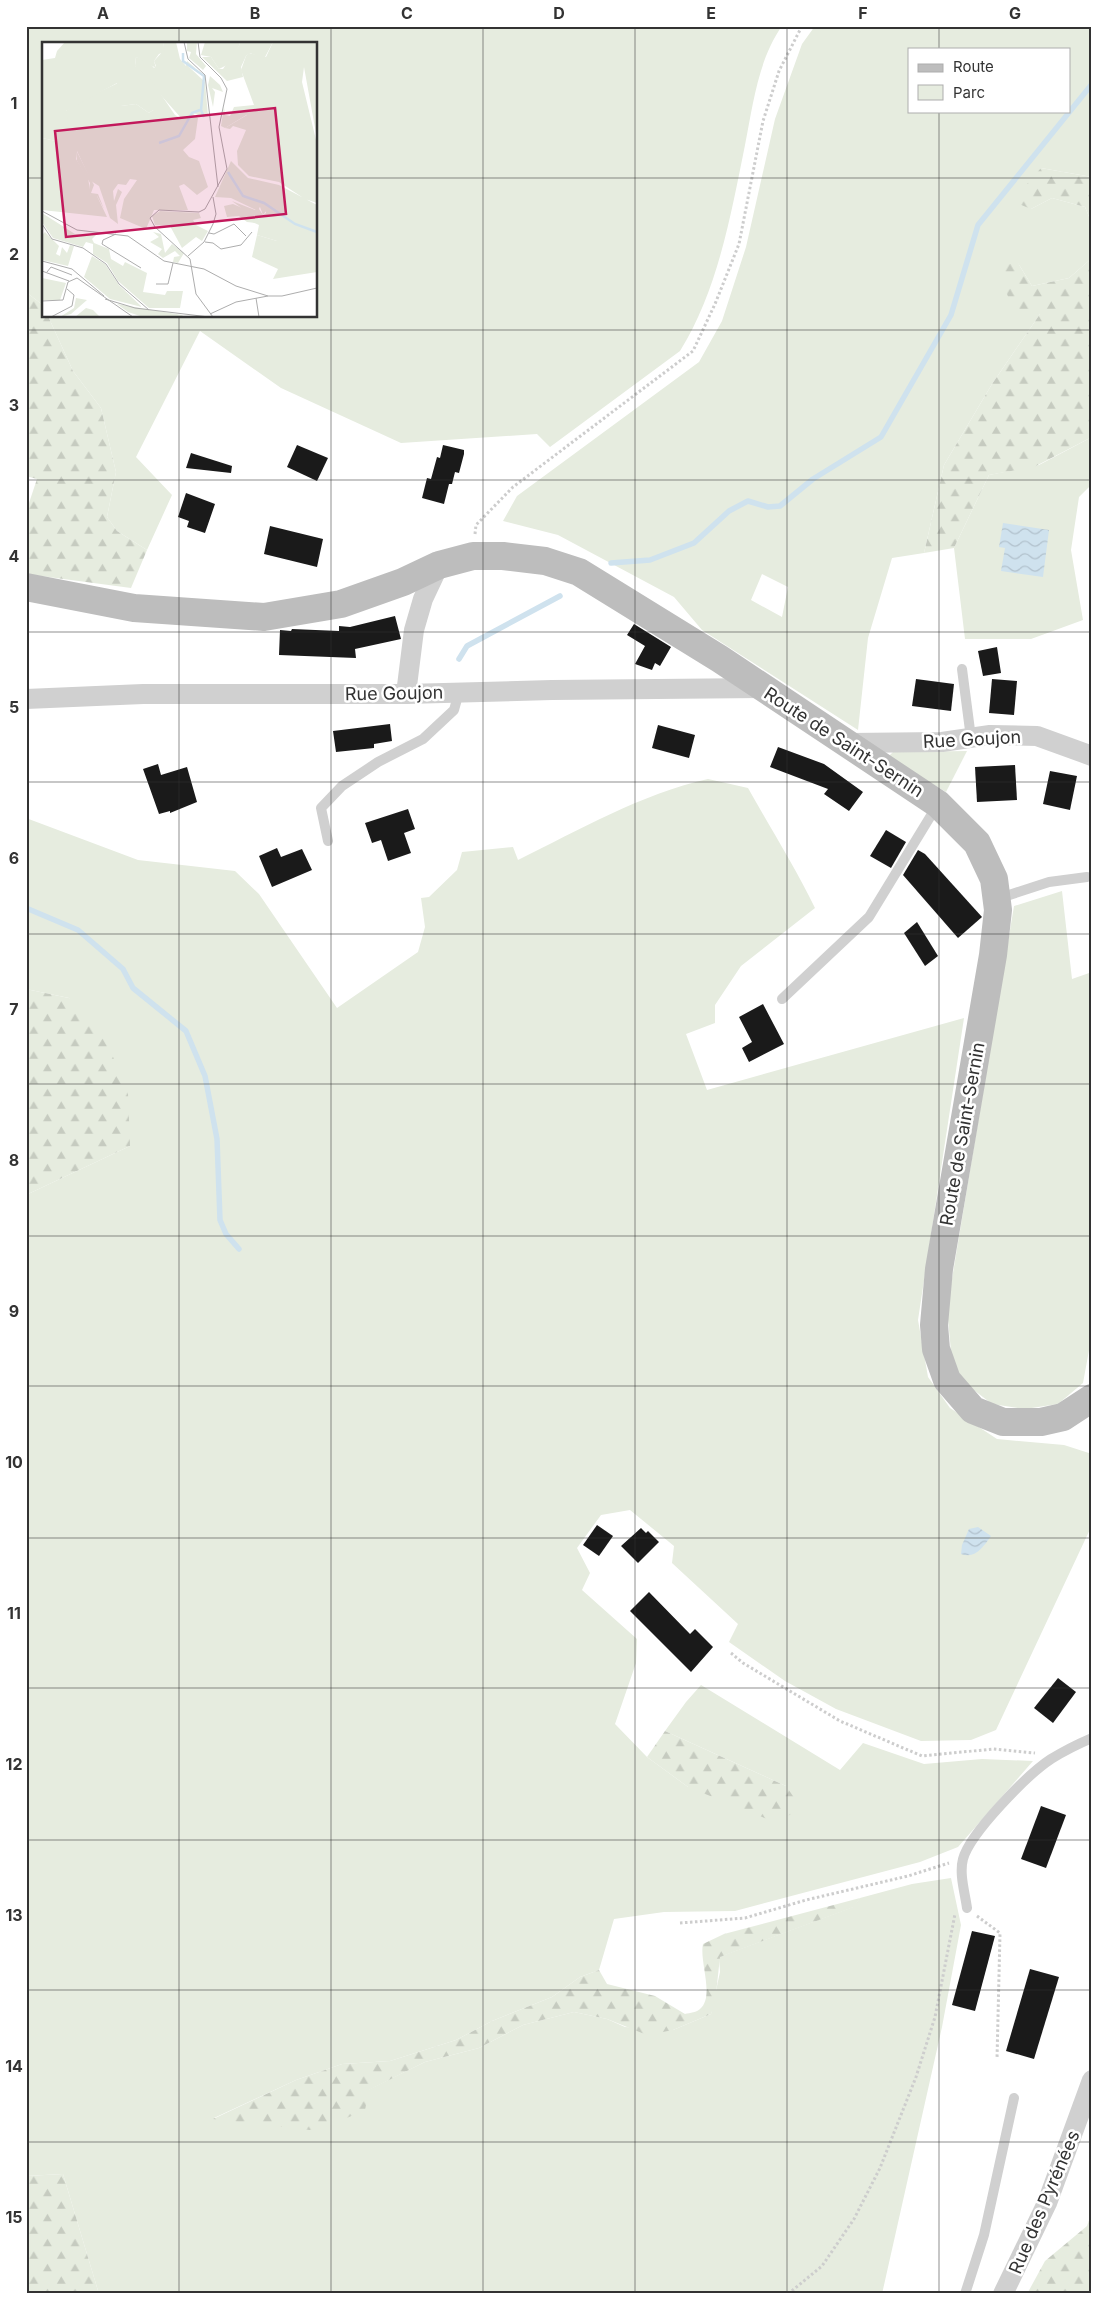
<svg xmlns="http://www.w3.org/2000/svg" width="1118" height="2320" font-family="Inter,sans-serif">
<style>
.green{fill:#e6ecdf;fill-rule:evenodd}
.forest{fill:url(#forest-firs)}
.water{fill:url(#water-waves)}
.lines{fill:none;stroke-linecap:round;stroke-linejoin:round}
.stream{stroke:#cfe2ee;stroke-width:5.5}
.building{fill:#1a1a1a}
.path{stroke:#cdcdcd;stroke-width:3;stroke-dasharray:2.5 2.5;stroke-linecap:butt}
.lane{stroke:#d0d0d0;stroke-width:10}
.street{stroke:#d0d0d0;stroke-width:20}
.secondary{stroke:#bdbdbd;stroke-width:28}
.grid{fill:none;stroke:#333;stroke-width:1;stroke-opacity:0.55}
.labels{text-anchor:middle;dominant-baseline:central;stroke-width:5;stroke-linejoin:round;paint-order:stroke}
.street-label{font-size:18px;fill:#333;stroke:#fff}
.inset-river{fill:none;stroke:#cfe2ee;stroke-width:2.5}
.inset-road{fill:none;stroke:#adadad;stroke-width:1}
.view{fill:#c2185b;fill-opacity:0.15;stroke:#c2185b;stroke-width:2.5}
.inset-edge{fill:none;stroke:#333;stroke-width:2.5}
.neatline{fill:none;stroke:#333;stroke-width:2}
.grid-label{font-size:16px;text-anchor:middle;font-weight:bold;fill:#333}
</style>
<defs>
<pattern id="forest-firs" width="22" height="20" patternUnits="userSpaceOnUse" patternTransform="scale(1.25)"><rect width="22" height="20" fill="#e6ecdf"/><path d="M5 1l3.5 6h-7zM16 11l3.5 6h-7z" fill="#c6cbc0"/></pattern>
<pattern id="water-waves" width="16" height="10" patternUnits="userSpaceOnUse" patternTransform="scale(1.25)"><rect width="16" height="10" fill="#cfe2ee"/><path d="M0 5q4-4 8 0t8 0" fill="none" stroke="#b2c2cd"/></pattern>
</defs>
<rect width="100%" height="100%" fill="#fff"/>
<g class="green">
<path d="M26,26H782C758,60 753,105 745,145C731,214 718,290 680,351L550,447L537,434L401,443L281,388L200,331L136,457L172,495L147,550L117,531L107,517L116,472L101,408L73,371L48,316H316V44H44V306L26,292Z"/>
<path d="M815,26H1092V177L1041,168L1031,209L1052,198L1085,207L1092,224V258L1069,278L1032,286L1018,263L1040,314L992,384L944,465L924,553L892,558L868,638L858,730L702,630L674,597L558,535L503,521L517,496L699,362L722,321L746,247L775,119L802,44ZM909,49H1069V111H909ZM762,574L788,587L782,617L751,600Z"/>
<polygon points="1092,437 1092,484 1079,497 1071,550 1083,620 1031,639 965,639 954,548 989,475 1039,465"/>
<polygon points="967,751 946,792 888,757 893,752"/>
<path d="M708,779L748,788C771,829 795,867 815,908L741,966L715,1005V1023L686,1034L707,1090L964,1018L918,1320L928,1377L950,1408L997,1439L1064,1445L1092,1454V1525L996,1730L971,1740L921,1741L836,1709L785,1681L729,1642L738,1624L672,1563L674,1546L630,1510L601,1515L577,1548L590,1573L582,1590L637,1639L636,1663L615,1724L647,1757L688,1787L786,1786L665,1731L686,1702L701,1685L840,1770L863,1743L924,1764L982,1759L1033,1761L958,1847L920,1862L735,1911L664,1912L614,1919L599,1970L580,1977L552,1997L492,2021L456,2040L390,2061L342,2064L296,2080L214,2118L262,2123L368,2090L425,2062L479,2048L523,2025L574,2012L607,2019L625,2027L673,2030L711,2014L720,1972L719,1957L853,1907L860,1898L912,1884L951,1878L961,1925L942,2027L882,2294H99L63,2174L26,2176V1195L130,1146L69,998L26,989V818L138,860L235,871L259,894L337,1008L418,952L425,927L421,898L429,897L457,870L462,852L513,847L518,860C579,830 641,794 708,779Z"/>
<polygon points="1062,891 1072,979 1092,972 1092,1334 1083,1383 1058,1404 1025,1409 992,1404 966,1384 952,1362 947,1309 1014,906"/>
</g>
<g class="forest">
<polygon points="1041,168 1092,177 1092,224 1085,207 1052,198 1031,209 1012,201"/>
<polygon points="1092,258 1092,437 1034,467 989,475 954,548 924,553 944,465 992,384 1040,314 1012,307 996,265 1018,263 1032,286 1069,278"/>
<polygon points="26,292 44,306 44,316 48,316 73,371 101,408 116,472 107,517 117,531 147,550 131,588 26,574 26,512 37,479 26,476"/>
<polygon points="26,989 69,998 103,1032 128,1094 130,1146 26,1195"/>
<polygon points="665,1731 786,1786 797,1802 790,1815 767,1819 688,1787 647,1757"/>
<path d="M860,1898L854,1907L720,1957L715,2003L711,2014L673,2030L647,2035L607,2019L574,2012L523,2025L479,2048L425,2062L369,2090L365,2110L333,2124L310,2130L213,2119L296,2080L342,2064L390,2061L456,2040L492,2021L552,1997L580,1977L599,1970L607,1984L655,1996L685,2014C690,2013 697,2012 700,2009C715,1997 699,1961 703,1944L724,1934Z"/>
<polygon points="63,2174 99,2294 26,2294 26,2176"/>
<polygon points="1092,2212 1092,2294 1027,2294 1045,2261 1087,2226"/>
</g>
<g class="water">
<polygon points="1003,523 1049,530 1043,577 1001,571 1005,548 999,547"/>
<path d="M978,1527L991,1536C983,1547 976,1559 961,1554L962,1545L969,1529Z"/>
</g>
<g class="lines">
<g class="stream">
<polyline points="611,563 650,560 694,543 729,511 748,501 768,507 780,506 813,479 881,437 951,315 978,225 1092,84"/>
<polyline points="459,659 467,646 560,596"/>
<polyline points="26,908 78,930 123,969 133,988 186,1031 205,1076 217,1139 220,1220 226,1234 239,1249"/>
</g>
</g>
<g class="building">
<polygon points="297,445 328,458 317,481 287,467"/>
<polygon points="443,445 464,450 464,454 459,473 455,472 452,484 449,484 444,504 422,498 427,478 431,479 437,457 440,458"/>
<polygon points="191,453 232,466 231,473 186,468"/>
<polygon points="186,493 215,504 205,533 187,527 189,521 178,517"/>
<polygon points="270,526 323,539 317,567 264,554"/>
<polygon points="395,616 401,639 355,649 356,658 279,655 280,630 291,631 292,629 339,631 339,626 350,627"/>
<polygon points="634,624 671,647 660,666 655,663 652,670 635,664 645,646 627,635"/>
<polygon points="997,647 1001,673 983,676 978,651"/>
<polygon points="916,679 954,684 951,711 912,706"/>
<polygon points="992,679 1017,681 1014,715 989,713"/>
<polygon points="390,724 392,741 374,744 374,748 336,752 333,731"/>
<polygon points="658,725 695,735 689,758 652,748"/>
<polygon points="778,747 824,764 863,792 849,811 824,794 828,789 770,767"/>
<polygon points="158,764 161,775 187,767 197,802 170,813 170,811 159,814 143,769"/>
<polygon points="1015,765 1017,800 977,802 975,767"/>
<polygon points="1050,771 1077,776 1070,810 1043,804"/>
<polygon points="408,809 415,829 404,833 411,853 388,861 381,840 372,843 365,823"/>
<polygon points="886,830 906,842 891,868 870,856"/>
<polygon points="277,848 281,857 302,849 312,870 272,887 259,856"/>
<polygon points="918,850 925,854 982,917 958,938 903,875"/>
<polygon points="917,922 938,956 925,966 904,933"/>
<polygon points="763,1004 784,1044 749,1062 742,1048 752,1042 739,1017"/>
<polygon points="597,1525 613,1536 599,1556 583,1545"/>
<polygon points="641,1528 646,1533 648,1531 659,1542 638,1563 621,1546"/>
<polygon points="649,1592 690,1634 695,1629 713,1647 691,1672 630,1611"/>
<polygon points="1058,1678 1076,1692 1053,1723 1034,1708"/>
<polygon points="1041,1806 1066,1815 1046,1868 1021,1859"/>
<polygon points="972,1931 995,1936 975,2011 952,2005"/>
<polygon points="1030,1969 1059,1977 1034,2059 1006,2051"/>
</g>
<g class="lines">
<g class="path">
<polyline points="475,534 476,525 513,487 693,351 715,304 739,244 763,121 779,71 802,26"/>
<polyline points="731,1653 743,1663 840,1721 922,1756 993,1749 1035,1753"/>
<polyline points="977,1916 1000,1933 997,2059"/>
<polyline points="680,1923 745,1918 806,1900 908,1876 949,1863"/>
<polyline points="788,2294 822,2266 854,2219 880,2168 916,2077 935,2017 955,1914"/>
</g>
<g class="lane">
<polyline points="962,669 971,738"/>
<polyline points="328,841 321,808 342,786 378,762 423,739 454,710 459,692"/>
<polyline points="997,899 1049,882 1087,877"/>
<polyline points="782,999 869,917 938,804"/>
<path d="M967,1908C965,1893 959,1874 963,1859C970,1833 1028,1774 1051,1759C1064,1751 1078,1744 1092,1738"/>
<polyline points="965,2294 984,2235 1014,2098"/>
</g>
<g class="street">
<polyline points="406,694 414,630 423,599 439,565"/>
<polyline points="26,699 143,694 406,694 552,690 762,688"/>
<polyline points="849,743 942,742 990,735 1037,736 1092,756"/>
<polyline points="1003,2294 1047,2203 1092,2080"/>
</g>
<polyline class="secondary" points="26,587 134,608 264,617 341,604 403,582 439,565 473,556 503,556 545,561 579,572 720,659 938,804 977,843 994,879 998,910 993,955 939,1269 934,1325 936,1349 947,1380 973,1410 1003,1422 1041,1422 1063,1417 1092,1398"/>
</g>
<path class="grid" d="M179,26V44M331,26V2294M483,26V2294M635,26V2294M787,26V2294M939,26V49M939,111V2294M26,178H44M316,178H1092M179,316V2294M26,330H1092M26,480H1092M26,632H1092M26,782H1092M26,934H1092M26,1084H1092M26,1236H1092M26,1386H1092M26,1538H1092M26,1688H1092M26,1840H1092M26,1990H1092M26,2142H1092"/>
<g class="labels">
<g class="street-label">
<text transform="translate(394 693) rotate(-1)">Rue Goujon</text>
<text transform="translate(972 739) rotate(-3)">Rue Goujon</text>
<text transform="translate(844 742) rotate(33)">Route de Saint-Sernin</text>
<text transform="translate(962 1134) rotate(-80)">Route de Saint-Sernin</text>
<text transform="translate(1044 2202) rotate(-67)">Rue des Pyrénées</text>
</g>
</g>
<g transform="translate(42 42)">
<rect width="275" height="275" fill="#fff"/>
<path d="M121,0H134L138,17L144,24L145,19L151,24L153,26L146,24L163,40L166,74L161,75L149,70L156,76L153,97L141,108L147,115L157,119L166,145L155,153L142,142L137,144L146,168H112L104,187L78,176L82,157L95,138L88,137L84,143L76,142L71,149L72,159L76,147L80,150L74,163L76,182L68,176L57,144L49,139L35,109L34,117L46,136L49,154H55L65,175L0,168V96L14,99L24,69L34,61L76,41L79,64L94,62L107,71L111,68L140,77L93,24L94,15L107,20L112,26L114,24L112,19L122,8ZM163,0H195L198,2L187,22L177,27L169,15L159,13ZM231,0H275V97L262,25L260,40L275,102V161L263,157L237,140L207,134L196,123L195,109L204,88L191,84L188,87L183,86L205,73L202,68L192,70V65L212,63L199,28L204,14L207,11L224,15ZM168,34L178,43L181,50L170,46L173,50L171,65L166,43ZM189,119L206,136L237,143L275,163V230L231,237L236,227L210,215L215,193L235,199L225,168L221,173L218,165L214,168L189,156L173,155ZM191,162L198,165L215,181L205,180L197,174L185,175L182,164ZM118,169L157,171L159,176L151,178L154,183L166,189L160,199L154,195L140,206L128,184L113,183L110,174ZM3,190L17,204L14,212L18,214L20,205L25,211L28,203L32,204L26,224L0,218V193ZM44,266L51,268L58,275H33Z" fill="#e6ecdf"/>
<path d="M23,0H121L123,10L117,12L112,19L114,26L94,15L93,24L103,29L133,73L140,77L139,83L126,90L111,68L107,71L94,62L79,64L73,62L69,55L75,41L24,69L28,94L14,99L0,96V18L13,16L15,9ZM145,0H155L154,12L164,24L161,28L147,16L149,10L145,9ZM195,0H231L222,17L208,11L204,14L199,25L201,35L185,39L160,15H169L177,27H181L198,2ZM182,65L183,73L188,74L192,65V70L204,68L206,72L183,86L179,84ZM34,108L52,143L49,151L56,152L62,167L55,154H49L47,150L48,141L35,119ZM190,159L213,168L218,163L217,167L221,173L224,171V164L228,167V172L236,175L235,199L215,193L217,183L206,178L198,165ZM0,171L33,192L54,193L50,197L52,201L67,207L69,217L81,224L83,220L105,231L101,250L123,253L125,249H141L138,266H107L76,239L65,221L51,212V202L44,200L41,205L11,196L0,180ZM111,190L119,192L123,211L130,202L142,211L136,221L131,220L132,215L138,214L133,209L121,216L116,212L120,207L108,200L117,195ZM50,214L63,222L77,243L100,265L68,257L42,235ZM0,236L24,241L18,258H0ZM34,256L45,258L29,272L18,275L32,266ZM75,262L140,273L142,275H101L86,270Z" fill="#e6ecdf"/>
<path class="inset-river" d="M141,11V19L162,34L159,68L162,75M117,101L137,94L150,71L158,68M186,130L201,154L222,161L253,182L275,190"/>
<path class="inset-road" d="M142,0L146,17L163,33L176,145M156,0L158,15L179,36L185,47L177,85L185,127L163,167L157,170L117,168L108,176L113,185L148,217L154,252L171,275M0,169L35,188L86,194L122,219L162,227L194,244L226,254H240L275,246M0,182L10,197L41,206L64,222L77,242L107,268M167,191L172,192L192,182L204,194M74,192L61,198L60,202L99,226M163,200L171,201L179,207L199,203L210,190M146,214L162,200L171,182L174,172L171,155M0,219L30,227L62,254M0,229L27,239M5,230L9,225L30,233M114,242H126L131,221M214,256L217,275M63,257L93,266L167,275M0,259L21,258L26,240L35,236L91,275M168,272L194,260L226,254M9,275L30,264L32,253L25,247"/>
<path class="view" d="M233,66L244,172L24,195L13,89Z"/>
<rect width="275" height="275" class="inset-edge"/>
</g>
<rect width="1118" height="2320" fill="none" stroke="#ffffff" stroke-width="55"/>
<rect x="908" y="48" width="162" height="65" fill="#ffffff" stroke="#adadad"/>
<rect x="918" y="64" width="25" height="8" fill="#bdbdbd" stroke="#adadad"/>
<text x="953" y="72" font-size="15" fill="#333333">Route</text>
<rect x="918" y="85" width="25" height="15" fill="#e6ecdf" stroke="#adadad"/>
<text x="953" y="98" font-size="15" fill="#333333">Parc</text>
<rect x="28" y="28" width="1062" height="2264" class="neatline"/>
<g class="grid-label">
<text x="103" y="19">A</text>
<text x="255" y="19">B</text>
<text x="407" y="19">C</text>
<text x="559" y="19">D</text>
<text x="711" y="19">E</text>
<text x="863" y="19">F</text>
<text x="1015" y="19">G</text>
<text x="14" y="109">1</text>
<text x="14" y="260">2</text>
<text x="14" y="411">3</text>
<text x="14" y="562">4</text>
<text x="14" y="713">5</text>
<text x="14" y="864">6</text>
<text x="14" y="1015">7</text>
<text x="14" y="1166">8</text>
<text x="14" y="1317">9</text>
<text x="14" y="1468">10</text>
<text x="14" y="1619">11</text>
<text x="14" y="1770">12</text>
<text x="14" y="1921">13</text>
<text x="14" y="2072">14</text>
<text x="14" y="2223">15</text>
</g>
</svg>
